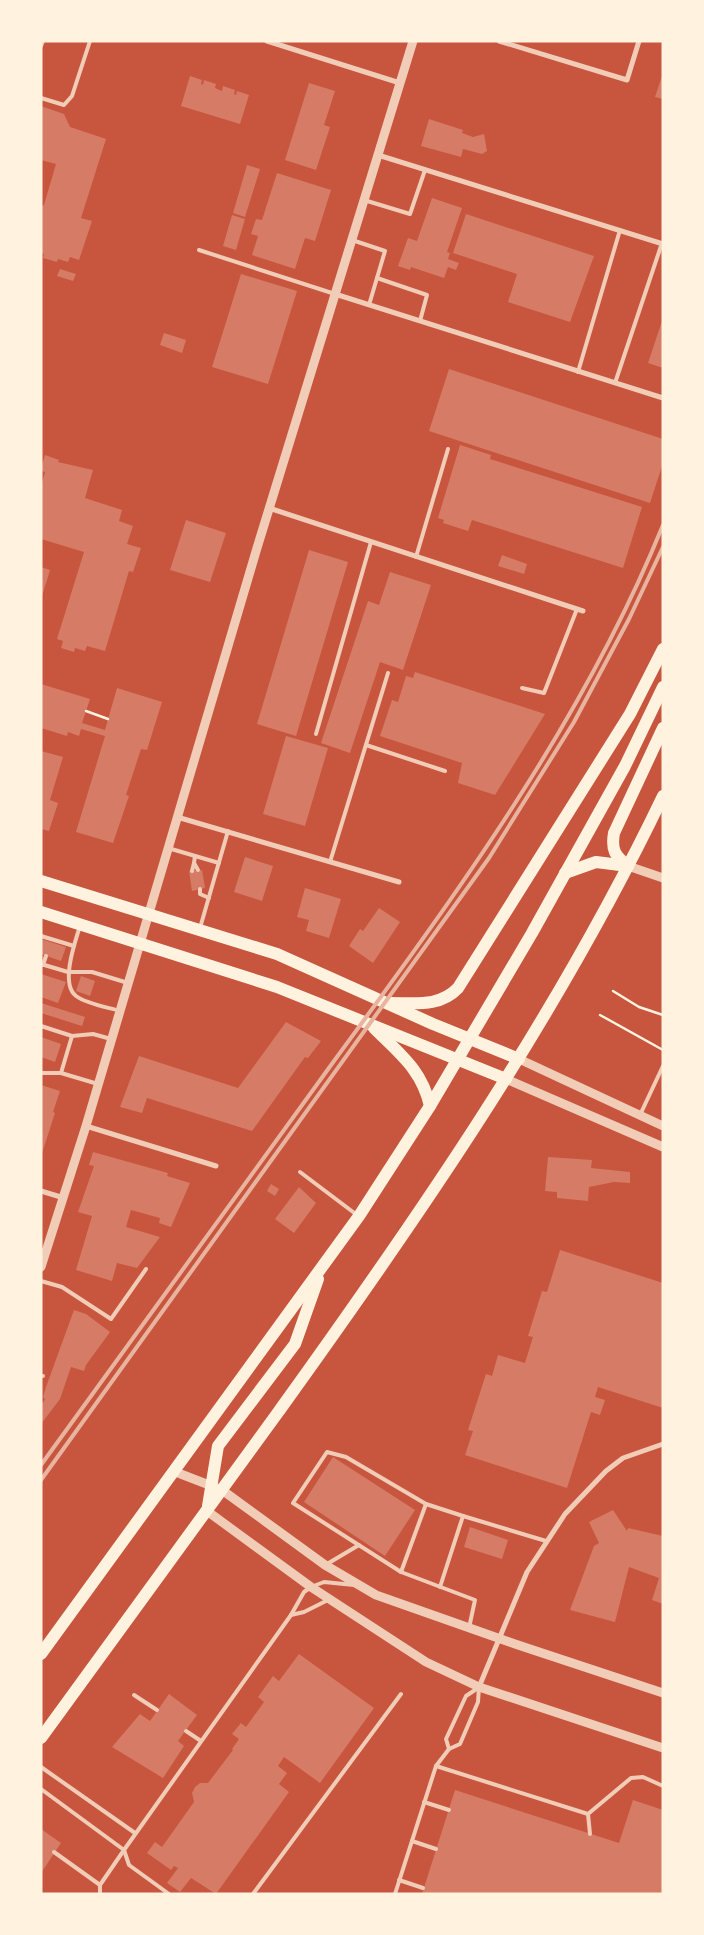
<svg xmlns="http://www.w3.org/2000/svg" width="704" height="1935" font-family="Quicksand,sans-serif">
<style>
.building{fill:#d67c66}
.lines{fill:none;stroke-linecap:round;stroke-linejoin:round}
.path{stroke:#fff3e0;stroke-width:2.5}
.service{stroke:#f1ccb7;stroke-width:4}
.minor{stroke:#f1ccb7;stroke-width:5}
.tertiary{stroke:#f1ccb7;stroke-width:9}
.primary{stroke:#fff3e0;stroke-width:12}
.rail{stroke:#e9b49f;stroke-width:4}
</style>
<rect width="100%" height="100%" fill="#c8553d"/>
<g class="building">
<polygon points="190,76 202,80 201,84 203,85 204,80 216,84 215,88 222,91 223,86 235,90 234,94 236,95 237,91 249,95 240,124 181,106"/>
<polygon points="662,76 663,76 663,99 655,97"/>
<polygon points="309,83 335,91 324,125 330,127 316,170 285,160"/>
<polygon points="41,106 64,114 70,127 106,139 81,218 92,221 79,260 70,257 68,262 58,259 57,262 43,258 44,254 41,253 41,207 44,205 56,164 41,160"/>
<polygon points="429,119 463,130 462,133 473,137 484,134 487,151 482,154 463,149 461,157 421,146"/>
<polygon points="247,165 260,169 245,217 233,213"/>
<polygon points="277,173 331,190 315,241 305,238 295,269 252,255 258,236 251,234 256,219 262,220"/>
<polygon points="432,198 462,208 447,252 450,253 448,259 459,263 456,270 448,267 444,278 411,267 410,270 398,266 408,238 417,241"/>
<polygon points="466,214 594,256 570,322 508,302 517,274 453,253"/>
<polygon points="232,215 245,219 236,250 223,246"/>
<polygon points="60,269 76,274 73,281 57,276"/>
<polygon points="241,274 297,291 268,384 212,367"/>
<polygon points="662,321 663,321 663,368 648,363"/>
<polygon points="164,333 186,340 182,353 160,345"/>
<polygon points="449,369 663,439 663,463 650,503 429,431"/>
<polygon points="460,445 491,455 490,459 642,507 623,568 472,520 468,531 443,523 444,520 438,518"/>
<polygon points="45,455 59,460 58,462 93,470 85,498 122,510 119,521 133,526 127,544 141,548 133,572 129,571 105,651 87,646 85,651 75,648 74,652 61,648 63,641 57,639 84,552 41,539 41,486 45,472 41,471 41,468"/>
<polygon points="186,520 226,533 210,582 170,570"/>
<polygon points="309,550 348,562 296,736 257,724"/>
<polygon points="502,555 527,564 524,574 498,566"/>
<polygon points="41,567 50,570 42,596 41,596"/>
<polygon points="390,572 431,585 403,670 380,662 350,753 321,743 368,601 379,605"/>
<polygon points="415,672 545,714 495,795 458,783 462,763 380,736 392,700 398,702 406,676 413,678"/>
<polygon points="41,684 90,699 82,723 105,730 117,688 162,702 147,750 141,749 126,795 129,796 113,843 76,832 105,736 81,729 79,736 68,732 67,736 41,728"/>
<polygon points="286,736 328,748 305,826 263,814"/>
<polygon points="41,751 63,757 50,800 58,803 49,831 41,829"/>
<polygon points="245,857 273,866 262,901 234,892"/>
<polygon points="202,870 205,888 192,891 189,871"/>
<polygon points="305,888 341,899 329,938 306,931 309,920 297,917"/>
<polygon points="379,908 400,922 373,963 349,946 360,929 363,931"/>
<polygon points="41,939 66,947 61,961 41,954"/>
<polygon points="41,974 66,982 58,1003 41,997"/>
<polygon points="81,976 95,981 90,996 76,991"/>
<polygon points="41,1003 85,1017 82,1026 41,1013"/>
<polygon points="286,1022 321,1041 308,1058 305,1057 252,1131 147,1098 142,1113 120,1107 139,1056 238,1088"/>
<polygon points="41,1037 61,1044 55,1062 41,1057"/>
<polygon points="41,1085 60,1091 53,1112 55,1113 42,1153"/>
<polygon points="93,1152 168,1173 167,1176 190,1183 171,1227 159,1223 160,1218 131,1210 126,1227 160,1237 137,1268 117,1263 112,1281 76,1270 92,1216 78,1212 94,1166 89,1165"/>
<polygon points="548,1157 592,1160 591,1168 630,1172 630,1183 614,1182 589,1187 588,1201 557,1198 557,1192 545,1191"/>
<polygon points="271,1184 279,1189 275,1196 267,1191"/>
<polygon points="299,1187 316,1203 294,1233 275,1219"/>
<polygon points="560,1250 663,1283 663,1408 598,1387 595,1397 605,1400 600,1415 591,1412 567,1488 465,1455 473,1431 468,1430 486,1374 492,1376 498,1355 525,1363 533,1337 528,1336 542,1291 547,1292"/>
<polygon points="74,1310 86,1314 110,1332 86,1365 84,1371 71,1367 60,1399 41,1424 41,1401 43,1403 45,1399 43,1397 46,1387"/>
<polygon points="333,1457 415,1510 385,1556 304,1502"/>
<polygon points="613,1510 627,1531 628,1528 663,1536 663,1604 652,1600 659,1578 629,1567 615,1622 570,1610 594,1546 599,1543 589,1522"/>
<polygon points="470,1527 508,1540 502,1559 464,1547"/>
<polygon points="299,1654 374,1708 320,1783 284,1757 278,1766 287,1773 279,1784 289,1792 216,1894 191,1878 180,1892 167,1883 178,1868 174,1866 171,1870 147,1853 155,1842 162,1847 194,1802 192,1793 195,1787 200,1783 208,1783 233,1750 232,1749 239,1739 232,1734 241,1723 246,1727 264,1702 258,1697 273,1676 279,1681"/>
<polygon points="169,1694 197,1715 178,1741 184,1746 163,1778 112,1747 140,1714 150,1721"/>
<polygon points="455,1790 619,1843 633,1800 663,1810 663,1894 422,1894"/>
<polygon points="41,1829 61,1843 41,1873"/>
</g>
<g class="lines">
<g class="path">
<polyline points="86,711 108,719"/>
<polyline points="613,991 639,1007 663,1015"/>
<polyline points="600,1015 663,1050"/>
</g>
<g class="service">
<polyline points="41,46 43,41"/>
<polyline points="41,98 64,105 72,96 90,41"/>
<polyline points="364,200 410,214 425,170"/>
<polyline points="352,240 385,251 369,305"/>
<polyline points="199,250 335,294"/>
<polyline points="377,278 427,295 420,321"/>
<polyline points="578,372 620,230"/>
<polyline points="615,383 662,243"/>
<polyline points="416,557 448,449"/>
<polyline points="522,688 544,693 577,609"/>
<polyline points="316,734 371,542"/>
<polyline points="366,745 445,771"/>
<polyline points="168,848 219,863"/>
<polyline points="195,856 194,863 198,870"/>
<polyline points="330,862 388,673"/>
<polyline points="192,871 194,863"/>
<polyline points="200,889 200,894 209,898"/>
<path d="M80,926C75,942 60,984 76,996C87,1004 106,1007 120,1011"/>
<polyline points="200,928 228,831"/>
<polyline points="41,936 74,946"/>
<polyline points="41,964 68,972 92,972 128,983"/>
<polyline points="43,965 46,956"/>
<polyline points="41,1026 72,1036 93,1034 111,1039"/>
<polyline points="41,1073 61,1073 98,1084"/>
<polyline points="61,1073 72,1036"/>
<polyline points="640,1115 663,1066"/>
<polyline points="300,1172 357,1215"/>
<polyline points="41,1281 62,1287 111,1319 146,1269"/>
<polyline points="41,1376 43,1376"/>
<polyline points="463,1516 546,1541"/>
<polyline points="327,1564 359,1545"/>
<polyline points="401,1572 426,1504"/>
<polyline points="440,1587 463,1516 426,1504 346,1457 327,1452 293,1503 401,1572 475,1600 469,1628"/>
<polyline points="291,1615 304,1612 328,1600"/>
<polyline points="134,1695 157,1710"/>
<polyline points="186,1731 201,1741"/>
<polyline points="449,1749 446,1739 466,1696 478,1688"/>
<polyline points="436,1766 588,1814 631,1778 643,1777 663,1786"/>
<polyline points="41,1767 135,1833"/>
<polyline points="41,1789 124,1850 129,1865 169,1894"/>
<polyline points="424,1802 449,1810"/>
<polyline points="588,1814 590,1834"/>
<polyline points="412,1841 436,1849"/>
<polyline points="54,1852 100,1885"/>
<polyline points="399,1880 423,1888"/>
<polyline points="100,1894 100,1885 124,1850 291,1615 304,1592 311,1587 324,1582 354,1585"/>
<polyline points="253,1894 401,1694"/>
<polyline points="395,1894 436,1766 449,1749 460,1744 478,1702 479,1687"/>
</g>
<g class="minor">
<polyline points="267,41 400,83"/>
<polyline points="499,41 627,80 639,41"/>
<polyline points="378,155 663,244"/>
<polyline points="335,294 663,398"/>
<polyline points="269,508 583,611"/>
<polyline points="177,817 399,882"/>
<polyline points="86,1126 216,1166"/>
<polyline points="41,1191 64,1198"/>
<polyline points="479,1687 527,1572 565,1514 606,1471 623,1458 663,1444"/>
</g>
<g class="tertiary">
<polyline points="628,866 663,878"/>
<polyline points="519,1059 663,1126"/>
<polyline points="506,1079 663,1147"/>
<polyline points="41,1267 86,1126 257,548 413,41"/>
<polyline points="173,1471 222,1490 325,1565 376,1595 515,1644 663,1693"/>
<polyline points="207,1511 311,1587 426,1662 479,1687 663,1748"/>
</g>
<g class="primary">
<path d="M628,866C615,856 611,850 614,833L663,728"/>
<polyline points="565,873 596,862 628,866"/>
<polyline points="41,881 277,954 433,1024 519,1059"/>
<polyline points="41,912 277,987 506,1079"/>
<path d="M391,1003C416,1003 440,1007 458,988L630,714L663,649"/>
<path d="M374,1028C400,1054 422,1070 430,1106"/>
<polyline points="208,1506 218,1446 295,1344 318,1279"/>
<polyline points="41,1654 359,1216 430,1106 532,933 625,766 663,687"/>
<path d="M41,1738C121,1629 200,1520 279,1411C420,1215 558,1015 663,796"/>
</g>
<g class="rail">
<path d="M41,1465C139,1330 236,1195 334,1061C458,892 584,720 663,525"/>
<polyline points="41,1480 489,858 574,722 629,619 663,547"/>
</g>
</g>
<rect width="704" height="1935" fill="none" stroke="#fff3e0" stroke-width="85"/>
</svg>
